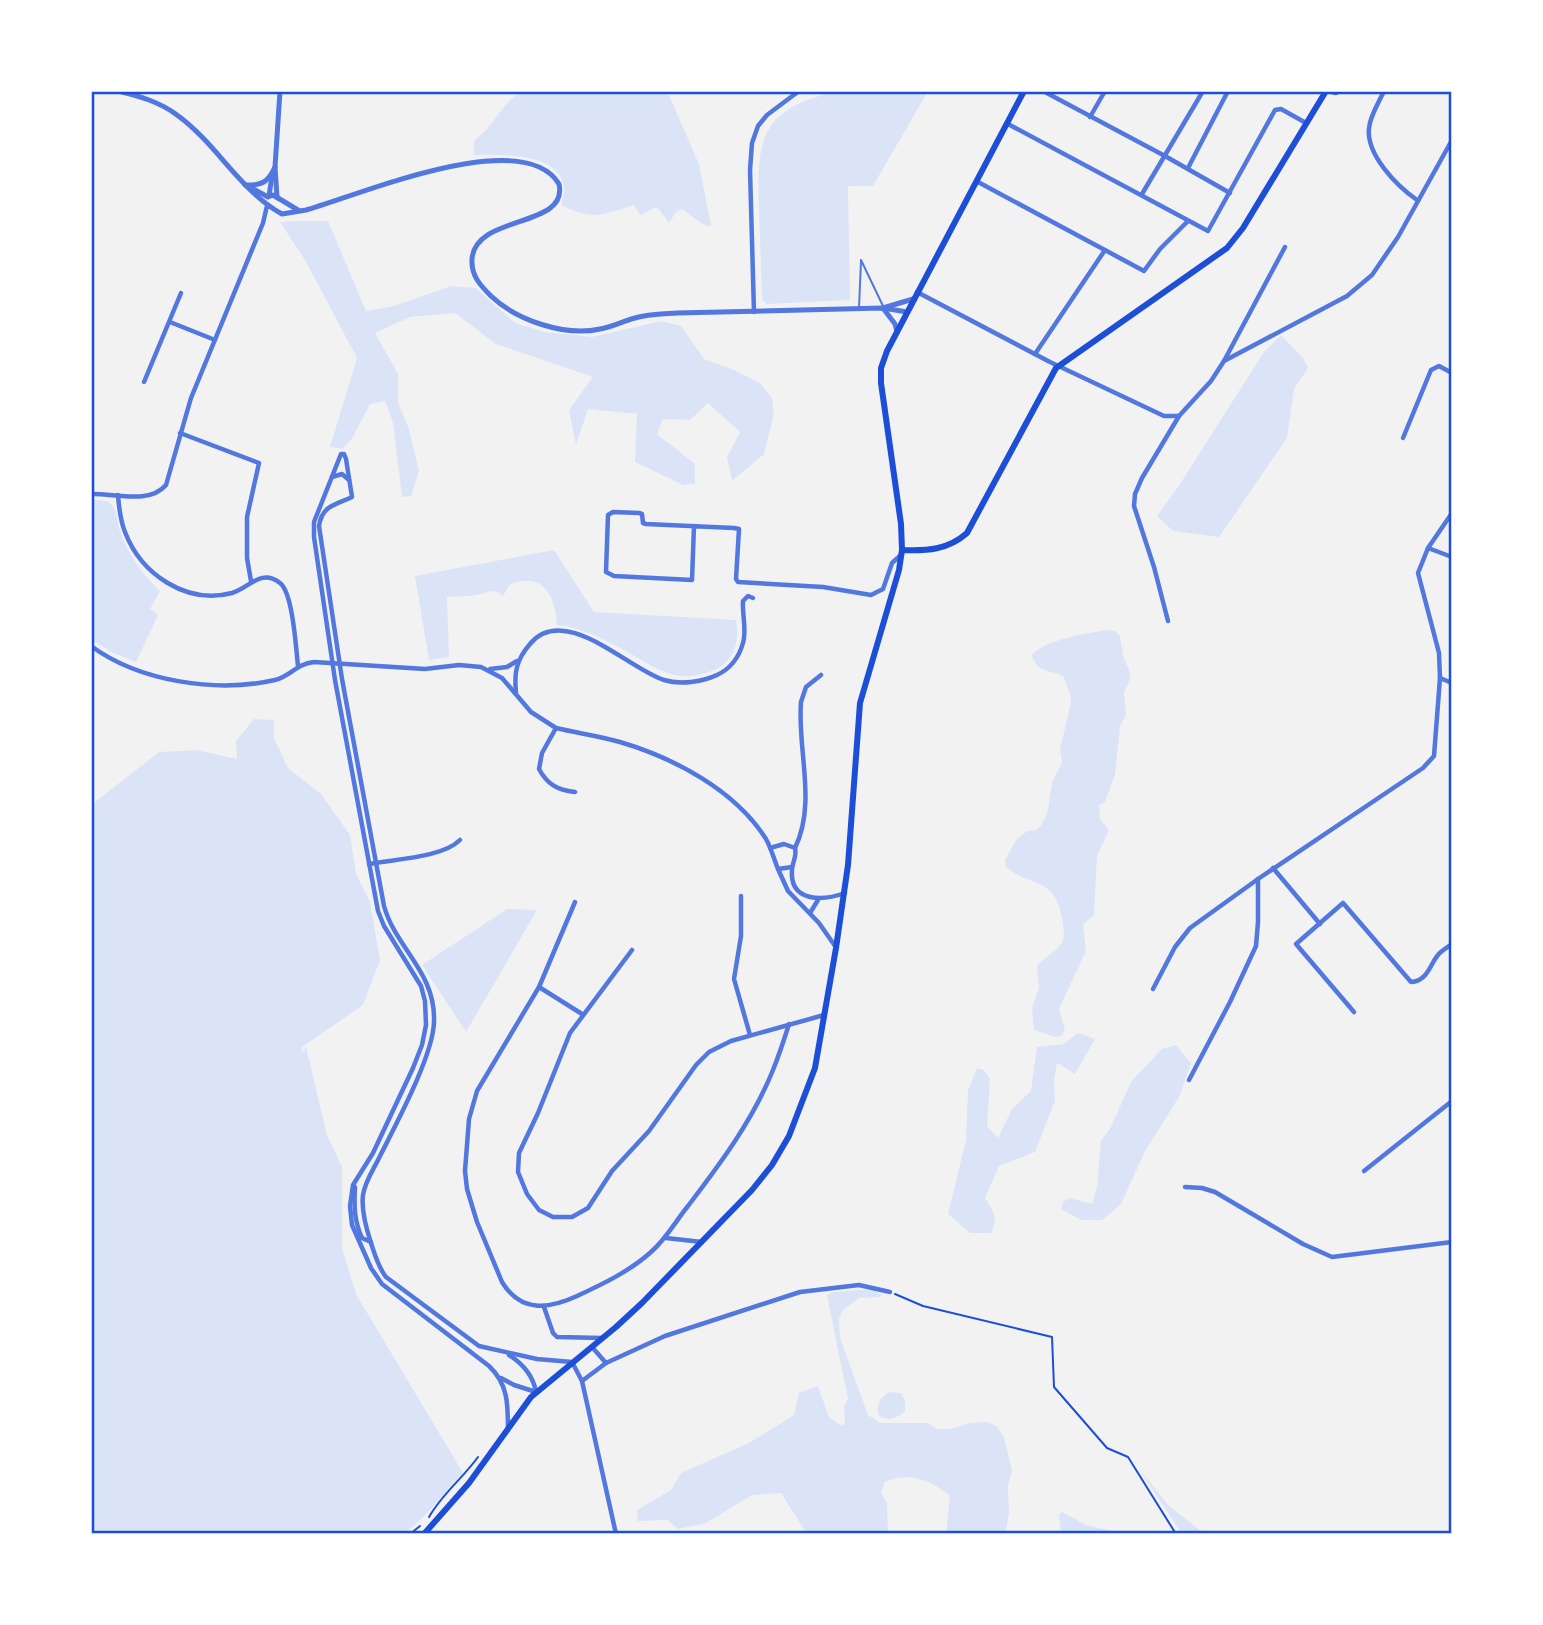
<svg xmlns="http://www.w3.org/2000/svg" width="1543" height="1625" font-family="'Titillium Web',sans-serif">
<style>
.green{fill:#dbe4f7}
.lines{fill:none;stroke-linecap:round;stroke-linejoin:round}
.path{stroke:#1d4ed8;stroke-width:2}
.service{stroke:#5277de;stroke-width:2}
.minor{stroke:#5277de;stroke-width:4.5}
.tertiary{stroke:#5277de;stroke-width:5}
.secondary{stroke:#1d4ed8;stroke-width:6}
.neatline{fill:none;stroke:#1d4ed8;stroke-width:2.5}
</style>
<rect width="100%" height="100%" fill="#f2f2f2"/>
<g class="green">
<path d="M524,91H634L668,93L699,164L711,226L704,225L682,209L676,212L669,223L657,207L640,215L634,205C601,215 593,221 561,205C562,200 565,193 564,188C561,153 499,154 474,155V141C478,137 483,133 487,129C499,115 506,99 524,91Z"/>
<path d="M836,91H873L875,94L928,91L873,186H848L850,300L767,304L762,300C761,269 760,239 759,209C756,138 761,110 836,91Z"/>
<polygon points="295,221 328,221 366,311 394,306 451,286 476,288 515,323 545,332 592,337 661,321 681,326 704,359 734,370 760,383 772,398 774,414 764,454 732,481 727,457 740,432 708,403 690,420 663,419 657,434 695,464 695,484 683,485 635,462 637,414 588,409 576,445 569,410 593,377 496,344 455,313 410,317 375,333 398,374 398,403 409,429 419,471 411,496 402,497 393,423 385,401 370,404 353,437 343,449 330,447 357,358 305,260 280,222"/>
<polygon points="1281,335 1303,358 1308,368 1294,389 1287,438 1219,537 1173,531 1157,516 1180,484 1264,352"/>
<path d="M91,500C98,500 107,499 112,505C118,511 117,523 120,531C127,554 143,575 160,591L150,609L158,615L136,662L111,652L91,639Z"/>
<path d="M554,550L594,612L736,620C739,636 737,652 724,664C718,669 713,671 705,673C672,684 650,664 622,649C601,638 580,627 557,625C555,595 544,572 510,584L503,596C492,587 488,593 476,595C467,597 456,596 447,597L449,657L429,660L415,576Z"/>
<path d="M1109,630L1115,631L1120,636L1123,656L1130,672V680L1124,692L1126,714L1120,727L1115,775L1105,802L1099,805L1100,819L1109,830L1097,856L1094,915L1083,925L1086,951L1059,1009L1065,1030L1061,1036L1055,1037L1034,1030L1032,1008L1039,988L1037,966C1044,957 1054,954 1061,944C1066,936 1063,927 1062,918C1054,875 1031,888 1006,867L1005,860L1016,840L1027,831L1035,830L1041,826L1048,811L1052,782L1062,763L1060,749L1070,707L1071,696L1063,676C1050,670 1036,673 1032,655C1044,640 1090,632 1109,630Z"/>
<path d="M254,719L274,720V738L288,768L321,794L350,835L356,874L370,902L380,960L363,1005L302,1047V1053L306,1047L327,1135L342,1167V1248L356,1294L463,1473C443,1494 427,1517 403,1534H91V805L159,752L197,750L237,759L236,741Z"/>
<polygon points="507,909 537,910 466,1032 422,965"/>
<path d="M1078,1033L1095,1039L1075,1074L1057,1063L1054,1081L1055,1101L1035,1152L999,1166L985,1198C993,1210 999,1218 991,1233H970L948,1214L966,1140L968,1090L977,1068L984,1070L990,1079L987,1126L998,1138L1012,1109L1031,1091L1037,1047L1064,1044Z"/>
<polygon points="1176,1045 1191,1063 1179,1097 1145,1151 1121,1204 1102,1220 1081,1220 1061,1209 1063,1202 1070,1198 1092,1204 1097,1187 1101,1141 1111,1127 1131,1082 1162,1049"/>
<path d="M855,1290H873L883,1295L880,1297L859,1298L843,1310L839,1319L840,1338L868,1415L880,1423H927L938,1429H950L970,1423L987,1422L996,1426L1004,1437L1012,1471L1008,1486L1009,1514L1005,1534H946L950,1496C932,1480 907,1471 885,1482L881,1493L887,1503L888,1534H807L781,1493L752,1495L706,1523L678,1529L668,1520L638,1521L637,1510L671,1490L681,1473L749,1443L794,1415L799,1393L818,1386L829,1417L840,1425L845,1424L844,1406L848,1399L827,1295L834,1292Z"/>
<path d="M889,1392L901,1393L905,1400V1411C896,1419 888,1422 878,1415C876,1405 880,1398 889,1392Z"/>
<polygon points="1139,1469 1169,1506 1205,1534 1182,1534"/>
<polygon points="1062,1512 1086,1525 1127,1534 1061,1534 1059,1515"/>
</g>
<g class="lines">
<g class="path">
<polyline points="895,1294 923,1306 1052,1337 1054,1387 1107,1448 1128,1457 1176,1534"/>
<path d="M429,1517C442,1494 463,1478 478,1457"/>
<polyline points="410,1534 420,1526"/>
</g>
<g class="service">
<polyline points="861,260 883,306"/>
<polyline points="859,308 861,261"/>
</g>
<g class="minor">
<polyline points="1043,91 1165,156 1230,193"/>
<polyline points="1327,91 1336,93 1341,91"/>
<path d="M1384,91C1379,102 1370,116 1369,128C1366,155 1397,186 1417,200"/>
<polyline points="1090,117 1105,91"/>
<polyline points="1008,124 1208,231 1275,110 1281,109 1306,123"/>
<polyline points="1188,168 1228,91"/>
<polyline points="978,182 1144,271 1160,249 1188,221"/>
<polyline points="1142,194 1203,91"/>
<polyline points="917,292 1050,362 1164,416 1179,416"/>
<polyline points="754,312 750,170 752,143 758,126 767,115 799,91"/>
<polyline points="170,322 215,340"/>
<polyline points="1035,354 1105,250"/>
<polyline points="1224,361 1285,247"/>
<polyline points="144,382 181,293"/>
<polyline points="180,433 259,463 247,517 247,558 251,581"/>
<polyline points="1403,438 1431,370 1439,366 1452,373"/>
<polyline points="332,477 342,474 349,480"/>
<path d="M91,494C114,493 149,505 166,485L191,398L263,223L267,206"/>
<path d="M118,495C119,508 120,520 125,532C141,574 186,605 232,593C249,588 261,568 280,583C293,593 296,649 298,666"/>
<polyline points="694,526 692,580 614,576 606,572 608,515 613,512 639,513 642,514 643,523 646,524 734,528 739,529 736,579 738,582 823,587 871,595 883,589 892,563 902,554"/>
<polyline points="1428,548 1452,557"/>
<polyline points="1168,621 1154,567 1134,506 1135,494 1142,478 1179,416 1211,381 1224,361 1347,296 1372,275 1398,237 1452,140"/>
<path d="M91,646C140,682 217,693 275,680C291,676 296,664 314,662L425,669L459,665L481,667L502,678L531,712L556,728C577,733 599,736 620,742C674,758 735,790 766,839C771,848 774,859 778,869L792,867"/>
<polyline points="490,669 507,667 517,661"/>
<polyline points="1440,678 1452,683"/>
<path d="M516,693C514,673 516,660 530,644C564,602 630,670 664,680C680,685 702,682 717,675C730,669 739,657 743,643C747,630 742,615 743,601L748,596L753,598"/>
<path d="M556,728L542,753L539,769C547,784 557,790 575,792"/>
<path d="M770,848L784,844L795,848C797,856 793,861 792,869C789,903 823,901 845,893"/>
<path d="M795,848C817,802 797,750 801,702L806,687L821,675"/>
<path d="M369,864C394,859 442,858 460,840"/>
<polyline points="1273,868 1320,924"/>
<polyline points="778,869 788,891 819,923 835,946"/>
<polyline points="741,896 741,936 734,979 750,1035"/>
<path d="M575,902L539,987L477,1091L469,1119L465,1171L467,1189L477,1222L502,1282C521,1313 549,1309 577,1296C603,1284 630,1271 651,1252C666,1239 675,1222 688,1206C720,1164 753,1120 773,1070C779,1055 784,1040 789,1024"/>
<polyline points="810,913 818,900"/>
<polyline points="632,950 570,1033 538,1113 519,1153 518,1172 527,1194 539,1210 553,1217 572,1217 588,1208 612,1171 649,1131 696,1065 709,1052 731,1041 824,1015"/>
<polyline points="539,987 582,1014"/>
<polyline points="1153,989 1175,947 1190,928 1258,879"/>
<path d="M1354,1012L1296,944L1343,903L1411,982C1428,981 1430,964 1438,955C1441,951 1448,947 1452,944"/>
<polyline points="1189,1080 1230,1002 1256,946 1258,922 1258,879 1423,768 1434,756 1440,678 1439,653 1418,573 1428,548 1452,513"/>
<polyline points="1364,1171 1452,1101"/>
<path d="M355,1187C354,1205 354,1221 362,1238L371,1242"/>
<polyline points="1185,1187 1202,1188 1215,1192 1303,1244 1332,1257 1452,1242"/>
<polyline points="666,1238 702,1242"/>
<polyline points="544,1307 553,1333 557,1337 602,1338"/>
<polyline points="592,1347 606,1363 665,1336 800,1292 859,1285 890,1292"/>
<path d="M501,1378L514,1385L536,1392C533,1375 523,1364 509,1355"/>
<polyline points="582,1381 616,1534"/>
<path d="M508,1430C508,1404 508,1384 489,1366L382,1284L371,1268L352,1225L350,1206L353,1185L373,1153L413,1068L422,1045L426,1025L425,1001L421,986L384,926L378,911L335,680L314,537V522L341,454H344L346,459L352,497C336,505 322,505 319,526L342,679L384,906C396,949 436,972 434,1022C433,1056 396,1124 380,1156C374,1169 365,1181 363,1195C361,1211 366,1228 371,1243C375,1255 378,1267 386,1277L479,1346L537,1359L572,1362L582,1381L606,1363"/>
</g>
<g class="tertiary">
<path d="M118,91C139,96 160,102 177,115C217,144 240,191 282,214L306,210C357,196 523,124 559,184C569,229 473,214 472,260C471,276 481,286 491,296C516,320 565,337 600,329C612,327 623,321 635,318C648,314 663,314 677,313C746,311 815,309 883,308L907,312"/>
<path d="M245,185C262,186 268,182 275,167"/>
<polyline points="248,186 268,197 273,195 278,198"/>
<polyline points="269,196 272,176"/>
<polyline points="277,197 275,167 280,91"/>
<polyline points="278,198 298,210"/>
<polyline points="883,308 913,299"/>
<polyline points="883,308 895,324 897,332"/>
</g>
<g class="secondary">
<path d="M902,550C927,551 948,550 967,533L1056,368L1227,248L1243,228L1326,91"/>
<polyline points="424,1534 469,1483 531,1397 616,1327 642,1303 752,1190 772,1165 789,1136 815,1068 836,948 848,865 860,703 899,570 902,550 901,524 881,383 881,368 887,351 1024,91"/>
</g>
</g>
<rect width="1543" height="1625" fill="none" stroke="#ffffff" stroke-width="186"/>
<rect x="93" y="93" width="1357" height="1439" class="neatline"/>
</svg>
